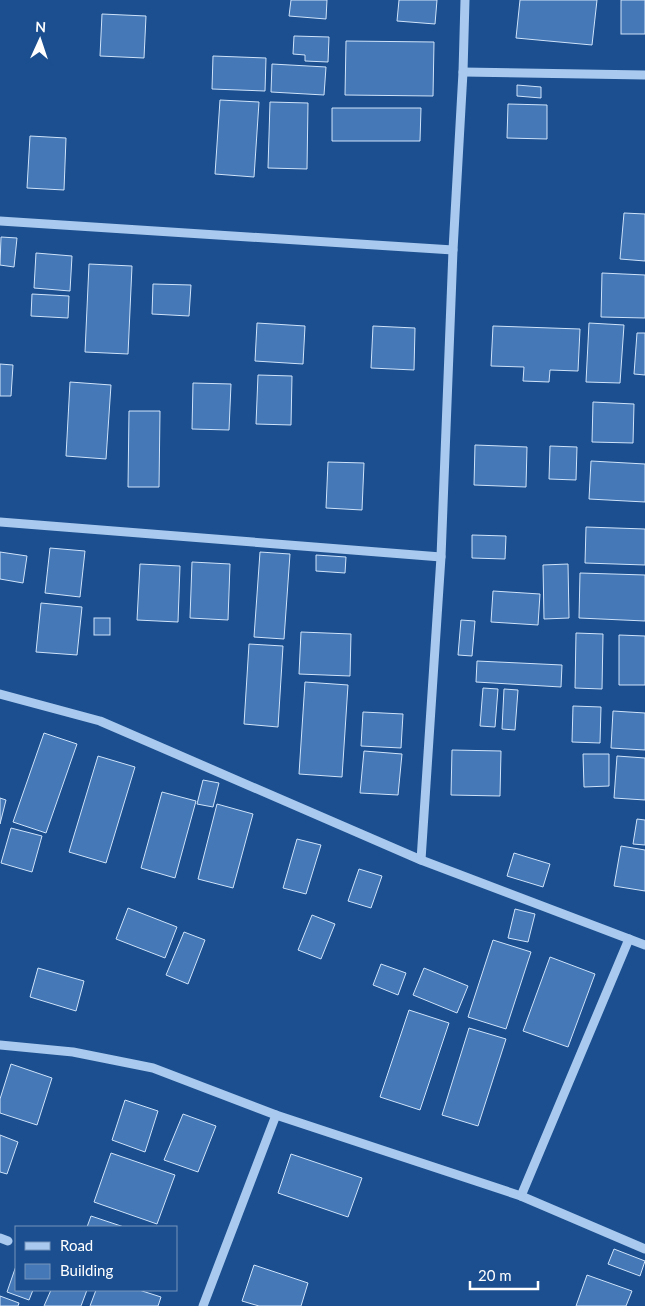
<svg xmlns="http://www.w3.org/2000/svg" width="645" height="1306" font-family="Lato,sans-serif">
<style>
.building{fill:#4478b7;stroke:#cfe3fa}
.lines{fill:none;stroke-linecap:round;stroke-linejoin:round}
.minor{stroke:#a9c9ee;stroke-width:9}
</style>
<rect width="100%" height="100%" fill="#1b4f8f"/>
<g class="building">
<polygon points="291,0 327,0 326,19 289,16"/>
<polygon points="399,0 437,0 435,24 397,21"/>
<polygon points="520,0 597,0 592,45 516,38"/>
<rect x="621" y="0" width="24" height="34"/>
<polygon points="102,14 146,16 144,58 100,56"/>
<polygon points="294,36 329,37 328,62 305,61 305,55 293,54"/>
<polygon points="346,41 434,42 433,96 345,95"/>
<polygon points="213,56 266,58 265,91 212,89"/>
<polygon points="272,64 326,67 324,95 271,92"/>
<polygon points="517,85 541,87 541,98 517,96"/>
<polygon points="220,100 259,102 254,177 215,174"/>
<polygon points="270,102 308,103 307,169 268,168"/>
<polygon points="508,104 547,105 547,139 507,138"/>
<polygon points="332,108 421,108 420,141 332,141"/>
<polygon points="30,136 66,138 64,190 27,188"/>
<polygon points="624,213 645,214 645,261 620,259"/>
<polygon points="1,237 17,238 14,267 0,265"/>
<polygon points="36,253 72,256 70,291 34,288"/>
<polygon points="89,264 132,266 128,354 85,352"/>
<polygon points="602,273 645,275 645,318 601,317"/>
<polygon points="153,284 191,285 189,316 152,314"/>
<polygon points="32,294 69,296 68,318 31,316"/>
<polygon points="257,323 305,326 303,364 255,361"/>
<polygon points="589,323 624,325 620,383 586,382"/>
<polygon points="373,326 415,328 414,370 371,368"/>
<polygon points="493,326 580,329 578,371 550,370 549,382 523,381 524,367 491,366"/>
<polygon points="637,333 645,333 645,375 634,374"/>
<polygon points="0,364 13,365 11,396 0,396"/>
<polygon points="258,375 292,376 291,425 256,424"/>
<polygon points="70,382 111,385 106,459 66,456"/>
<polygon points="193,383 231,384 229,430 192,429"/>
<polygon points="593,402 634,404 633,443 592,442"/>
<polygon points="129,411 160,411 159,487 128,487"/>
<polygon points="475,445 527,447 526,487 474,485"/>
<polygon points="550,446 577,447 576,480 549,479"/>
<polygon points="591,461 645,464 645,502 589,499"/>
<polygon points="328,462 364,463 362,510 326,508"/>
<polygon points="586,527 645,529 645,565 585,563"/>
<polygon points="472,535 506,536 505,559 472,558"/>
<polygon points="50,548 85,551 80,597 45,593"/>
<polygon points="0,552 27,556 23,583 0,579"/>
<polygon points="260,552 290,554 284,639 254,637"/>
<polygon points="316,555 346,557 345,573 316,571"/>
<polygon points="192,562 230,564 228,620 190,618"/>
<polygon points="140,564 180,566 178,622 137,620"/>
<polygon points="568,564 569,618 544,619 543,565"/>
<polygon points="580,573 645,575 645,621 579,618"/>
<polygon points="493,591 540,594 538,625 491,622"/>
<polygon points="41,603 82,607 77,655 36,652"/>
<rect x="94" y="618" width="16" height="17"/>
<polygon points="461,620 475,621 472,656 458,655"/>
<polygon points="301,632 351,634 350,676 299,674"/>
<polygon points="576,633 603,634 602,689 575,688"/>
<polygon points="619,635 645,636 645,685 619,685"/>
<polygon points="249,644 283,646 278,727 244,724"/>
<polygon points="477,661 562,665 561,687 476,682"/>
<polygon points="305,682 348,685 342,777 299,774"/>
<polygon points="483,688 498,689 495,727 480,726"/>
<polygon points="504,689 518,690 515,730 502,729"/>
<polygon points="573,706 601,707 600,743 572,742"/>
<polygon points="613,711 645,713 645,750 611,748"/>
<polygon points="363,712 403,714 401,748 361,746"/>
<polygon points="44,733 77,744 46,833 13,822"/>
<polygon points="452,750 501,751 500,796 451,795"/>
<polygon points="364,751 402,754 398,795 360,793"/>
<polygon points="583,754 609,754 609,786 584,787"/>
<polygon points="98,756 135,767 106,863 69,852"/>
<polygon points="617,756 645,758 645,800 614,798"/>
<polygon points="203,780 219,783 213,807 197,804"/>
<polygon points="162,792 196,801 175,878 141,868"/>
<polygon points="0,798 6,800 0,824"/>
<polygon points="217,804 253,814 233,888 198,879"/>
<polygon points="637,819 645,820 645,845 633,844"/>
<polygon points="11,828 42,836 32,872 1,863"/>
<polygon points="297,839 321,845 306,894 283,888"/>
<polygon points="621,846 645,850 645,891 614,886"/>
<polygon points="514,853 550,864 543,887 507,876"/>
<polygon points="359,869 382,876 371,908 348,901"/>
<polygon points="128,908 177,927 165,958 116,939"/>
<polygon points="515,909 535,914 528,942 508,938"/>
<polygon points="312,915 335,924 321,959 298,950"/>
<polygon points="184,932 205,940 188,984 166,975"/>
<polygon points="493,940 531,952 506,1029 468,1017"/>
<polygon points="550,957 595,974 568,1047 523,1031"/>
<polygon points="381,964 406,973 398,995 373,985"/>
<polygon points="38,968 84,981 76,1011 30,997"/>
<polygon points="424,968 468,986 457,1013 413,995"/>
<polygon points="409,1010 449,1023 420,1110 380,1097"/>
<polygon points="469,1028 506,1039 478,1126 442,1115"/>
<polygon points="11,1064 52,1078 37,1125 0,1113 0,1099"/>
<polygon points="125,1100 158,1111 145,1152 112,1140"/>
<polygon points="183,1114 216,1126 198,1172 164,1160"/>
<polygon points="0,1135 18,1142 7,1174 0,1172"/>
<polygon points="111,1153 175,1175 157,1224 94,1202"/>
<polygon points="291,1154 362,1178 348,1217 278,1193"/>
<polygon points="91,1216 124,1227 87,1227"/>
<polygon points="614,1249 645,1261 640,1276 608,1264"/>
<polygon points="254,1265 308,1283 301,1306 259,1306 242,1301"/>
<polygon points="16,1266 16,1290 33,1290 29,1300 7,1292"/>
<polygon points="587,1275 632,1291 626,1306 576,1306"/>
<polygon points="51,1290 87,1290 81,1306 44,1306"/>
<polygon points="96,1290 139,1290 161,1297 158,1306 90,1306"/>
<polygon points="0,1296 19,1303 18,1306 0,1306"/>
</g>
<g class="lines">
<g class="minor">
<polyline points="463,72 645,75"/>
<polyline points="0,221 453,250"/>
<polyline points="0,522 441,557"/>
<polyline points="0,694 100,721 421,860 645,945"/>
<polyline points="421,860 441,557 453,250 463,72 465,0"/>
<polyline points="0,1045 73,1052 153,1068 276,1115"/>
<polyline points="521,1196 629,939"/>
<polyline points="0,1238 8,1241"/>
<polyline points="203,1306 276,1115 521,1196 645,1249"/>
</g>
</g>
<rect x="15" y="1226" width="162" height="65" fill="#1b4f8f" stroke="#7695bc"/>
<rect x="25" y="1242" width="25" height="8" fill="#a9c9ee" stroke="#7695bc"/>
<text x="60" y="1251" font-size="15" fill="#ffffff">Road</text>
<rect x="25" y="1264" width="25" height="15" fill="#4478b7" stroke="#7695bc"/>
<text x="60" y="1276" font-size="15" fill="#ffffff">Building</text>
<g transform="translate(40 40) rotate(3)" stroke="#1b4f8f" stroke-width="4" paint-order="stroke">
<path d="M0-4L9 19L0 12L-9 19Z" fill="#ffffff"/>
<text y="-8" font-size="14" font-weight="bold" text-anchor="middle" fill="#ffffff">N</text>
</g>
<path d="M470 1281v8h68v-8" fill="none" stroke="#ffffff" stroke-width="2.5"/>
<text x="478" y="1281" font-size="15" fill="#ffffff" stroke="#1b4f8f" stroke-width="4" paint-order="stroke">20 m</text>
</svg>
